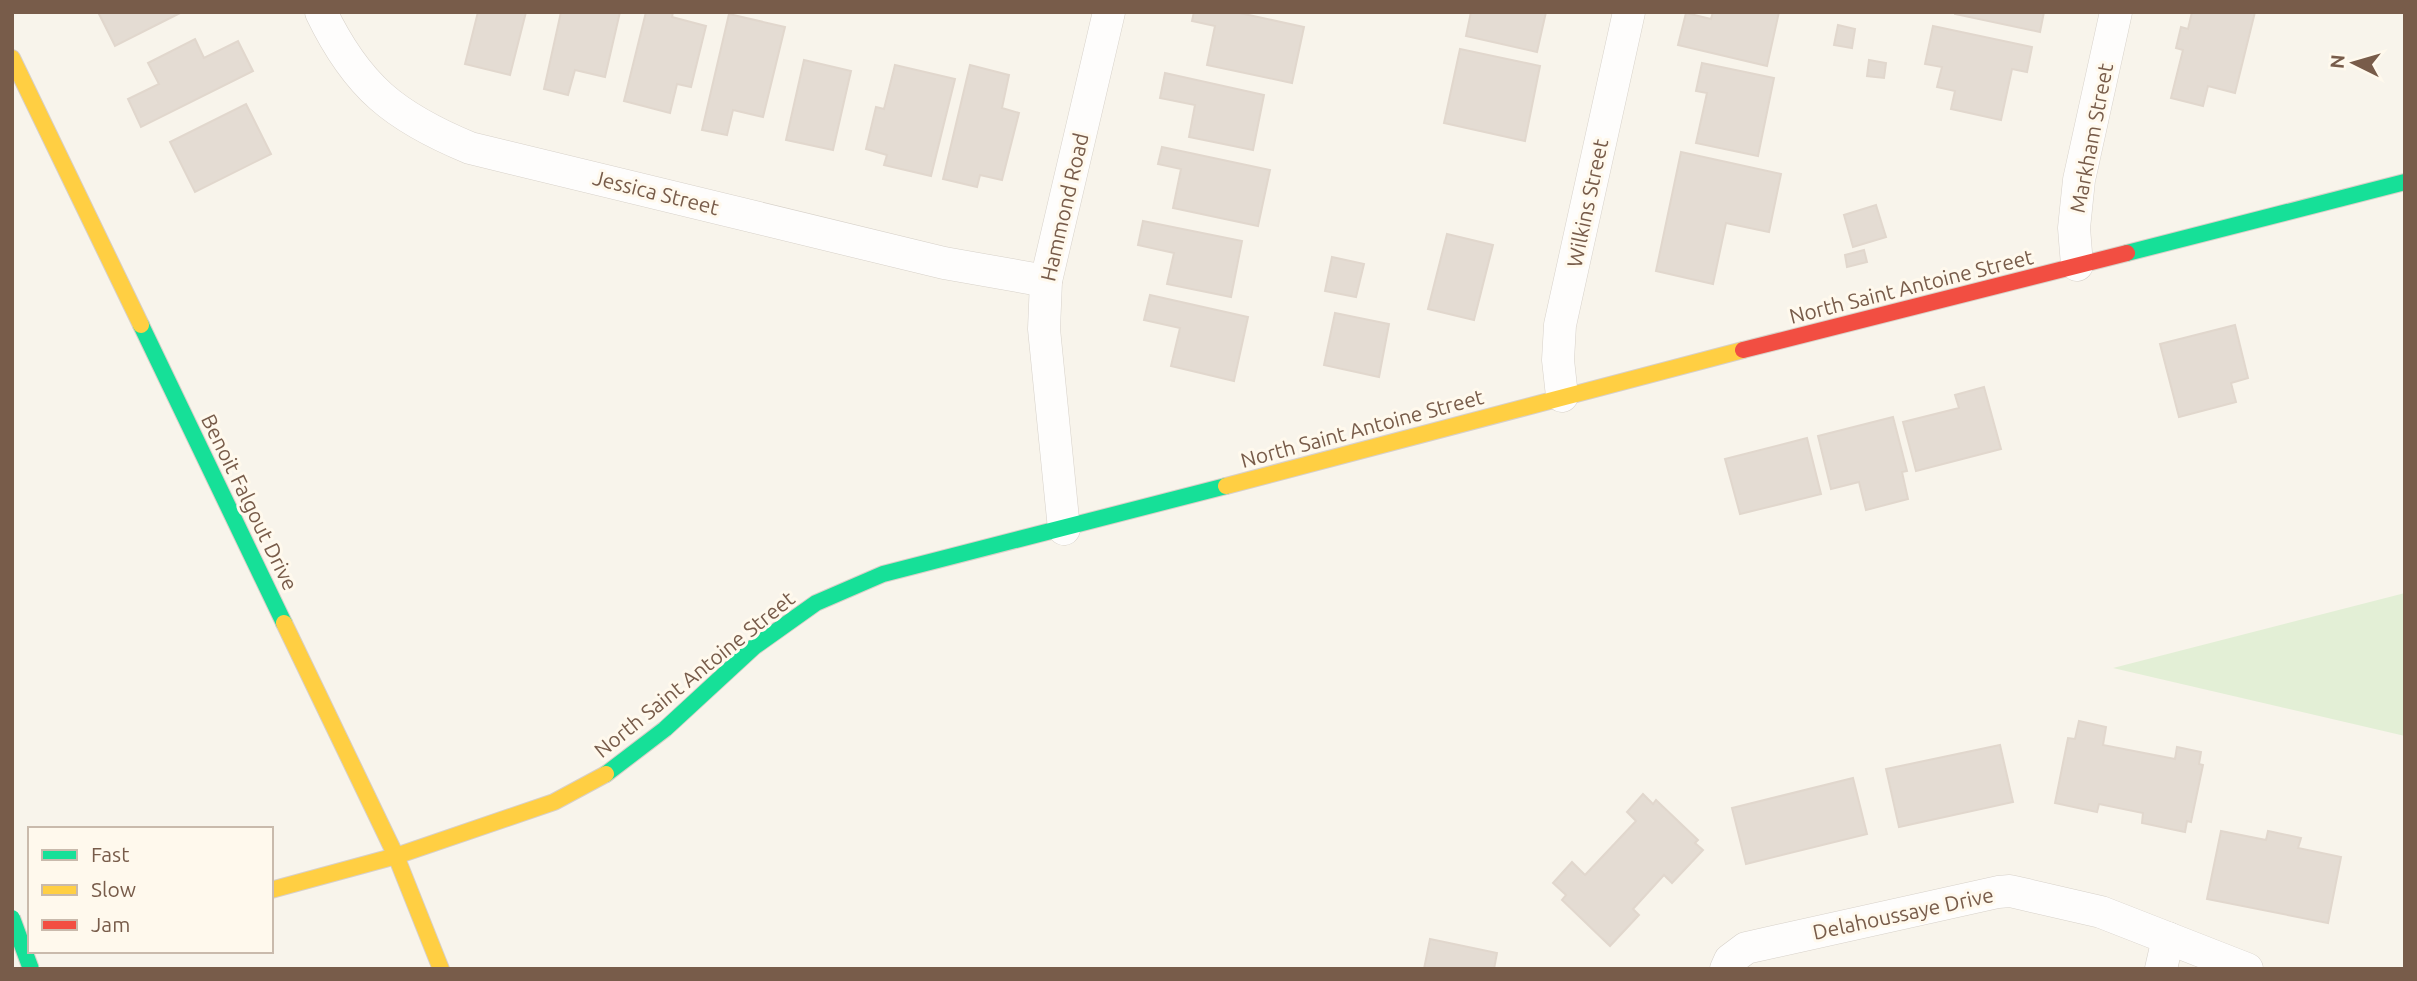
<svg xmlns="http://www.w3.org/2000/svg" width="2417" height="981" font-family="Ubuntu,sans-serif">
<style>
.green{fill:#e3efd6}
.building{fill:#e4dcd3;stroke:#e1d7cd;stroke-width:2}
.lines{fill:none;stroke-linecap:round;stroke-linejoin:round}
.street-casing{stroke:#d7d1c9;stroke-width:33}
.fast-casing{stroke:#d8d0c8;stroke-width:18}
.slow-casing{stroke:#d8d0c8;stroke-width:18}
.jam-casing{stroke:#d8d0c8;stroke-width:18}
.street{stroke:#fefdfc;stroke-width:32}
.fast{stroke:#16e098;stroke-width:16}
.slow{stroke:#ffcf43;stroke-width:16}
.jam{stroke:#f24e42;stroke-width:16}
.fast-bridge-casing{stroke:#dad1c9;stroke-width:18;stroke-linecap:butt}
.fast-bridge{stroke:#16e098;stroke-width:16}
.labels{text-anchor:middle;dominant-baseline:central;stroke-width:6;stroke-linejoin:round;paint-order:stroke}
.street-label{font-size:21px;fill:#785c4a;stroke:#fff9ed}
</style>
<rect width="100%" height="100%" fill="#f8f4eb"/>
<polygon class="green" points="2405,593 2405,736 2113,668"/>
<g class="building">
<polygon points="98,12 182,12 115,46"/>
<polygon points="478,12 526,12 510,75 465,64"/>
<polygon points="561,12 620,12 605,77 575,70 568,95 544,89"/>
<polygon points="646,12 673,12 672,17 706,26 691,87 677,84 670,113 624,101"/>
<polygon points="1194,12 1235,12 1304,27 1292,83 1207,65 1215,26 1192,21"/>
<polygon points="1471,12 1546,12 1537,52 1466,36"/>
<polygon points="1713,12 1779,12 1767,66 1678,45 1686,13 1711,19"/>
<polygon points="1955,12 2044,12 2040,32 1955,14"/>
<polygon points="2192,12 2255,12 2235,93 2208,86 2203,106 2171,98 2183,50 2176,48 2181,27 2188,29"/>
<polygon points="729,14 785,27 763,117 733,110 727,135 702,130"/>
<polygon points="1838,25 1855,29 1852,48 1834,45"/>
<polygon points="1933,26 2032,47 2027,72 2012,69 2001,120 1951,109 1955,91 1937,87 1942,67 1925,64"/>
<polygon points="195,39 204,58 238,41 253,71 141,127 128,99 159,84 148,63"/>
<polygon points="1460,49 1540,66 1525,141 1444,123"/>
<polygon points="804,60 851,71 833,150 786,140"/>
<polygon points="1869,60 1886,63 1884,78 1867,76"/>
<polygon points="1702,63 1774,78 1758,156 1696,143 1707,93 1696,91"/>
<polygon points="895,65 955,79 931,176 884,165 887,155 866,149 876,107 884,109"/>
<polygon points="970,65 1009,75 1002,108 1019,113 1002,180 980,175 977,187 943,179"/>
<polygon points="1165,73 1264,95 1253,150 1189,137 1195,105 1160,98"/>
<polygon points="246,104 271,154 195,192 170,142"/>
<polygon points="1162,147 1270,170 1258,226 1173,208 1181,169 1158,164"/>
<polygon points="1681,152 1781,174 1769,232 1726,223 1713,284 1656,271"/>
<polygon points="1876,205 1886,237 1853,247 1844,215"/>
<polygon points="1143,221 1242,241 1231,297 1167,284 1174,253 1138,245"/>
<polygon points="1447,234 1493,245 1474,320 1428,309"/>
<polygon points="1864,250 1867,262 1847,267 1845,255"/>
<polygon points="1332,257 1364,264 1356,297 1325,291"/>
<polygon points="1150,295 1248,317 1234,381 1171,366 1180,328 1144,320"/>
<polygon points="1335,313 1389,324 1379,377 1324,365"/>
<polygon points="2235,325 2248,378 2231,383 2236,402 2179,417 2160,344"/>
<polygon points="1984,387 2001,449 1916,471 1903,422 1959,408 1955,395"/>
<polygon points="1893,417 1907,471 1902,472 1908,499 1866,510 1859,482 1831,489 1818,436"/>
<polygon points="1807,438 1821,494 1740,514 1725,459"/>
<polygon points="2079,721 2106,727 2103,745 2175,759 2177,747 2201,752 2199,764 2203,765 2191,822 2187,821 2185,832 2142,823 2143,813 2099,804 2097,812 2055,803 2068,738 2075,739"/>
<polygon points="2000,745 2013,802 1899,827 1886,769"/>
<polygon points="1853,778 1867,834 1746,864 1732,808"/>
<polygon points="1643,794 1653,804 1656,800 1698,840 1695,843 1703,850 1672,883 1664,875 1633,909 1639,915 1610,946 1562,900 1566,895 1553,883 1572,862 1585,875 1636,821 1627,812"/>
<polygon points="2221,831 2266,840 2268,831 2301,838 2298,848 2341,857 2328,923 2207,899"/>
<polygon points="1430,939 1497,953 1494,969 1424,969"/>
</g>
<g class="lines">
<g class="street-casing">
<g id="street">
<path d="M321,12C357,87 395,117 470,148L944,263L1046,281"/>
<polyline points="2077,265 2074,228 2079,180 2116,12"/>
<polyline points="1562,396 1558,360 1560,325 1629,12"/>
<polyline points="1064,529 1044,329 1046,281 1109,12"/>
<polyline points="1726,969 1730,960 1746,948 1998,892 2010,891 2101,912 2247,969"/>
<polyline points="2161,969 2168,938"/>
</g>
</g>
<g class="fast-casing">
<g id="fast">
<polyline points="2127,253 2405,182"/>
<polyline points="141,325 284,623"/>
<polyline points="606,774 665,729 754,647 816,603 883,574 1226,486"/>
</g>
</g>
<g class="slow-casing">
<g id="slow">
<polyline points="12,58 141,325"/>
<polyline points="1226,486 1743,350"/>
<polyline points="284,623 396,856 441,969"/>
<polyline points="271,890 396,856 554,802 606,774"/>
</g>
</g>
<g class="jam-casing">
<polyline id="jam" points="1743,350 2127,253"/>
</g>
<use href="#street" class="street"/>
<use href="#fast" class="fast"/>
<use href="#slow" class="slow"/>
<use href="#jam" class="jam"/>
<g class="fast-bridge-casing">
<polyline id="fast-bridge" points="12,918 31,969"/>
</g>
<use href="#fast-bridge" class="fast-bridge"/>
</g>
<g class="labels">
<g class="street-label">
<text transform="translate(2091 138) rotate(-79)">Markham Street</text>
<text transform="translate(656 192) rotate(14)">Jessica Street</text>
<text transform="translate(1587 203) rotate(-78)">Wilkins Street</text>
<text transform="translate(1064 207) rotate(-77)">Hammond Road</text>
<text transform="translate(1911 286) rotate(-14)">North Saint Antoine Street</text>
<text transform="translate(1362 428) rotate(-15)">North Saint Antoine Street</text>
<text transform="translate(250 502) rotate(64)">Benoit Falgout Drive</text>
<text transform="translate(694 674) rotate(-39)">North Saint Antoine Street</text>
<text transform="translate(1903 913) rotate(-12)">Delahoussaye Drive</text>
</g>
</g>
<rect width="2417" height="981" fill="none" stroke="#785c4a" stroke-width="28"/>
<rect x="28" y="827" width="245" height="126" fill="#fff9ed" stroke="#c9baac" stroke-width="2"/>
<rect x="42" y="850" width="35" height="10" fill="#16e098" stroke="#c9baac" stroke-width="2"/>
<text x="91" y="862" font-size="21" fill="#785c4a">Fast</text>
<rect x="42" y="885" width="35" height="10" fill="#ffcf43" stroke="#c9baac" stroke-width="2"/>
<text x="91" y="897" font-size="21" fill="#785c4a">Slow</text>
<rect x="42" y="920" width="35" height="10" fill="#f24e42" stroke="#c9baac" stroke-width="2"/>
<text x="91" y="932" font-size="21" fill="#785c4a">Jam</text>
<g transform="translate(2354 63) rotate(275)" stroke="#fff9ed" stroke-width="5" paint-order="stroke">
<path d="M0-5L12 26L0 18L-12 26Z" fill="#785c4a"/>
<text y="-10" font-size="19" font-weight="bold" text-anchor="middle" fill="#785c4a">N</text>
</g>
</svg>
